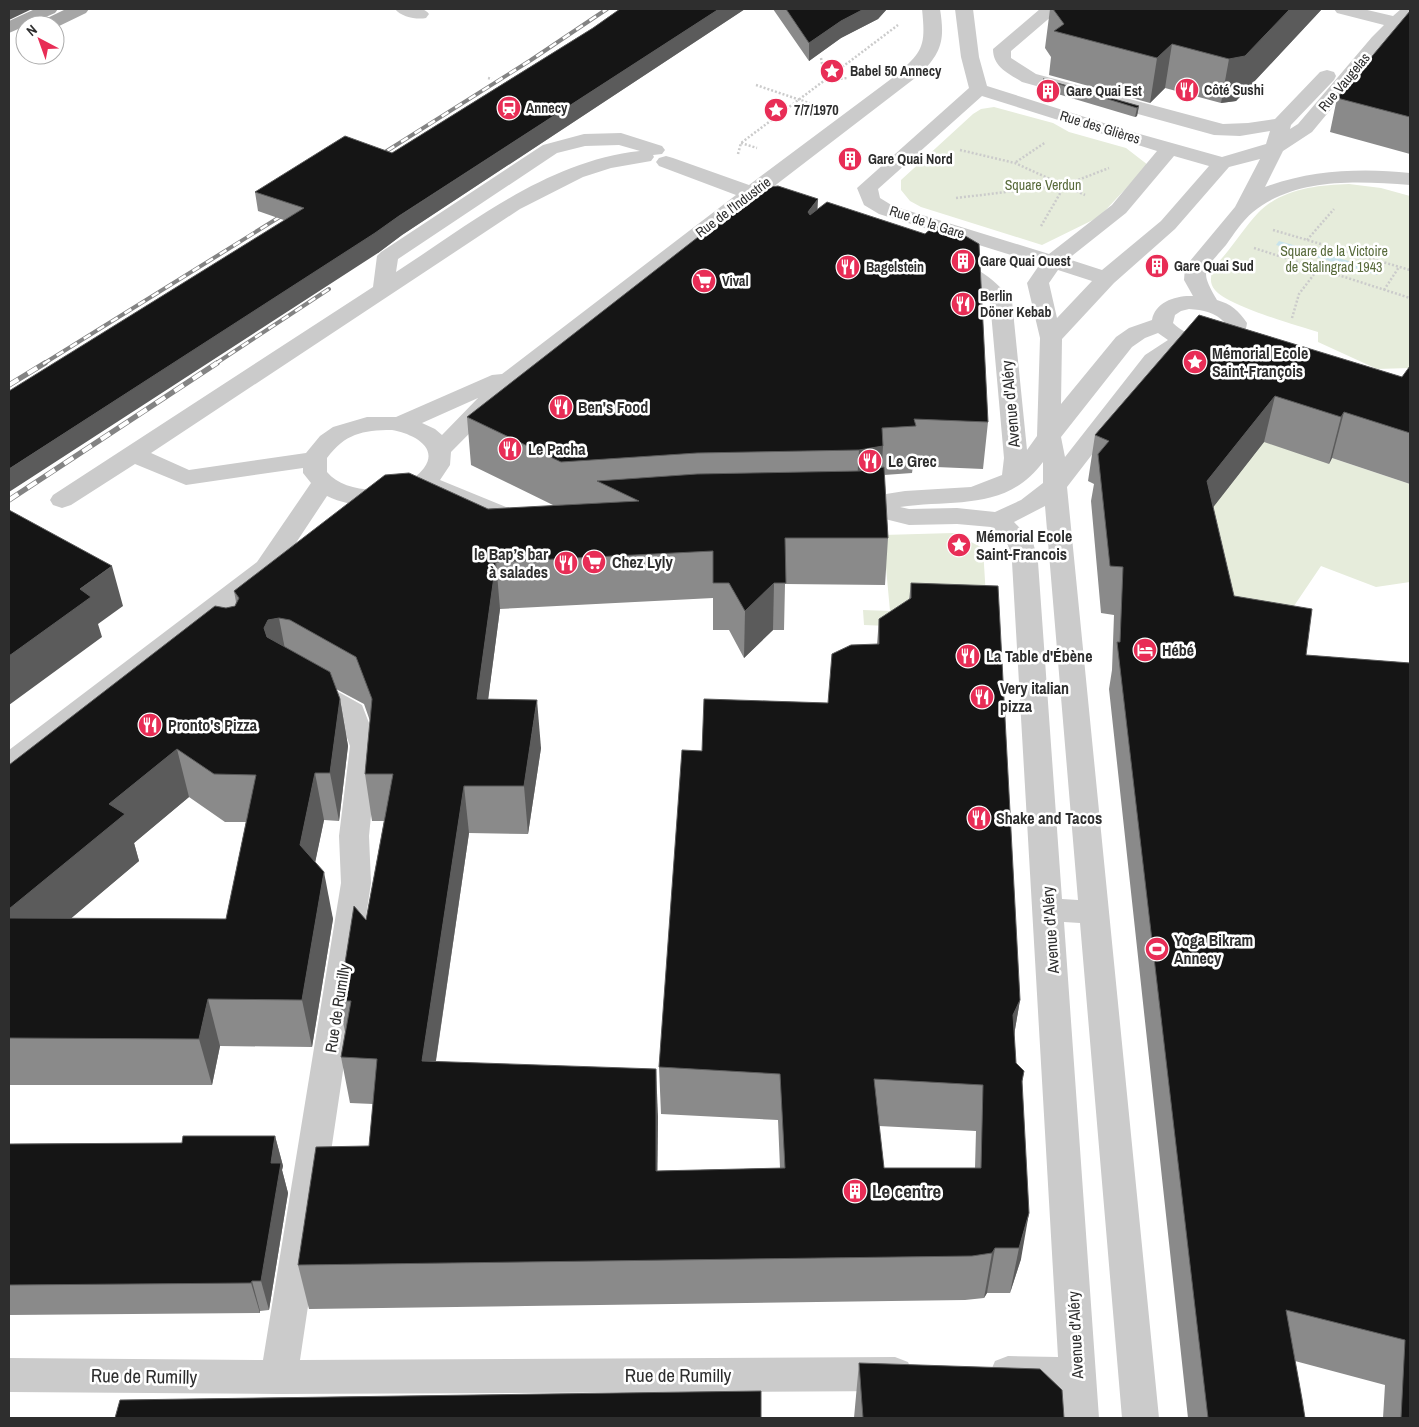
<svg xmlns="http://www.w3.org/2000/svg" width="1419" height="1427" font-family="'Archivo Narrow',sans-serif">
<style>
.green{fill:#e6ecdb}
.water{fill:#c7e3ec}
.lines{fill:none;stroke-linecap:round;stroke-linejoin:round}
.path{stroke:#cbcbcb;stroke-width:2.5;stroke-dasharray:2 2;stroke-linecap:butt}
.minor{fill:#cbcbcb;fill-rule:evenodd}
.major{fill:#a6a6a6;fill-rule:evenodd}
.rail-far1-casing{stroke:#838383;stroke-width:4}
.rail-casing{stroke:#838383;stroke-width:5.5}
.rail-far1{stroke:#fff;stroke-width:2.5;stroke-dasharray:8;stroke-linecap:butt}
.rail{stroke:#fff;stroke-width:4;stroke-dasharray:11;stroke-linecap:butt}
.wall{fill:#8a8a8a;fill-rule:evenodd}
.shaded-wall{fill:#5b5b5b}
.building{fill:#151515;stroke:#5b5b5b;fill-rule:evenodd}
.labels{text-anchor:middle;dominant-baseline:central;stroke-width:5;stroke-linejoin:round;paint-order:stroke}
.far-poi-label{font-size:14px;font-weight:bold;fill:#2e2e2e;stroke:#fff;text-anchor:start}
.far-street-label{font-size:14px;fill:#2e2e2e;stroke:#fff}
.far-park-label{font-size:14px;fill:#586a3b;stroke:#fff}
.poi-label{font-size:16px;font-weight:bold;fill:#2e2e2e;stroke:#fff;text-anchor:start}
.street-label{font-size:16px;fill:#2e2e2e;stroke:#fff}
.near-poi-label{font-size:19px;font-weight:bold;fill:#2e2e2e;stroke:#fff;text-anchor:start}
.near-street-label{font-size:19px;fill:#2e2e2e;stroke:#fff}
</style>
<rect width="100%" height="100%" fill="#fff"/>
<g class="green">
<polygon points="994,107 1053,123 1069,132 1126,148 1148,165 1099,217 1042,245 921,207 910,201 901,190 901,180 973,114 981,109"/>
<path d="M1349,184L1381,188L1410,196V368L1377,369L1318,342V332C1296,325 1228,306 1215,290C1208,282 1211,272 1216,265C1231,249 1243,229 1258,213C1281,189 1317,185 1349,184Z"/>
<polygon points="1232,425 1329,463 1332,458 1410,484 1410,582 1376,587 1321,566 1271,640 1186,542"/>
<polygon points="953,533 983,548 988,630 864,625 863,610 890,611 883,535"/>
</g>
<polygon class="water" points="1279,241 1380,270 1377,275 1276,245"/>
<g class="lines">
<g class="path">
<polyline points="821,58 825,80 898,25"/>
<polyline points="488,78 492,79"/>
<polyline points="756,85 815,105"/>
<polyline points="741,143 757,148"/>
<polyline points="960,150 1015,163 1085,195"/>
<polyline points="738,154 741,143 825,80 848,78"/>
<polyline points="1016,162 1046,142"/>
<polyline points="956,198 1065,185 1109,168"/>
<polyline points="1041,226 1065,185"/>
<polyline points="1273,230 1410,270"/>
<polyline points="1307,240 1334,209"/>
<polyline points="1254,248 1410,298"/>
<polyline points="1384,290 1399,267"/>
<polyline points="1292,318 1299,294 1318,269"/>
</g>
<g class="minor">
<path d="M395,9C405,8 423,5 429,14L426,18C417,20 401,17 395,9Z"/>
<path d="M922,9H940C945,40 942,53 919,75L523,379L451,452L450,465L440,480L506,507L535,513L538,519L535,525C507,532 451,502 424,491C398,509 355,510 327,496L276,573L19,772L9,775V750L257,562L311,483L303,473V468L186,485L135,464L71,505L62,508L53,505L50,500L53,495L373,287L377,256L381,252L543,145L584,134L621,133L662,146L665,150L662,154L653,155L654,157L651,161L611,168L583,177L520,209L151,453L189,470L306,453L320,436L333,427L367,417H396L492,375L502,374L736,195L659,166L656,162L659,158L666,156L673,158L749,185L895,76C923,51 926,47 922,9ZM619,145L640,151C547,161 472,223 396,272L398,259L557,153L585,146ZM478,398L442,435L435,429L422,423ZM392,430C410,433 440,446 424,468C404,495 348,497 327,472V458C345,434 362,430 392,430Z"/>
<path d="M955,9H973L979,57L987,86L1129,131L1222,157L1266,144L1270,131L1240,136L1214,135L1022,82C1008,73 993,67 993,49L1040,9H1060L1011,51V58L1036,74L1223,124L1248,123L1275,119L1320,72L1327,70L1334,72L1336,76L1334,80L1291,125L1290,129L1298,124L1372,37L1384,25L1337,13L1334,9H1363L1393,16L1401,9H1410V31L1401,29L1384,45L1312,132L1283,151L1265,187C1311,170 1362,168 1410,173V185C1358,181 1296,177 1253,212C1242,221 1234,234 1226,245C1204,271 1199,269 1217,300C1231,304 1239,311 1247,323C1244,351 1212,353 1189,347L1161,365L1067,487L1159,1418H1122L1080,923L1064,922L1099,1418H1062L1060,1391L1008,1390L995,1385L990,1373L995,1361L1008,1356L1058,1357L1012,562L1008,545L991,527L957,524L909,525L885,519L882,514L884,510L848,516L839,513L836,508L839,503L848,500L905,491L971,487L1002,475L1004,458L990,301C982,291 972,284 961,279C952,275 941,274 935,266L938,261C965,255 998,281 1012,301L1027,450L1037,436L1040,338L1027,283L1040,264L879,214L864,205L857,188L969,88L961,57ZM982,96L1157,151L1112,205L1049,254L893,206L880,198L878,189ZM1174,156L1209,166L1161,221L1102,270L1068,259L1126,213ZM1260,159L1235,207L1185,267L1184,280L1193,296C1176,295 1155,302 1152,320L1129,328L1116,337L1061,404L1062,339L1114,283L1175,229L1229,167ZM1058,270L1092,281L1057,318L1049,283ZM1189,309C1203,310 1215,312 1225,323L1224,331C1211,344 1184,335 1173,323L1175,315L1181,311ZM1158,333L1168,340L1145,355L1065,457L1061,437L1132,347L1145,338ZM1043,462V483L1021,500L995,512L957,508L909,509L900,507C953,499 1006,512 1043,462ZM1045,506L1078,900L1062,899L1038,562L1033,542L1014,522Z"/>
<polygon points="309,679 319,681 362,705 378,746 369,836 371,883 300,1360 895,1357 908,1362 913,1374 908,1386 895,1391 279,1394 9,1392 9,1358 263,1360 341,883 339,836 350,746 340,718 299,695 295,688 299,681"/>
</g>
<g class="major">
<polygon points="35,9 58,9 55,13 9,33 9,21"/>
<polygon points="66,9 89,9 86,13 55,28 55,25 38,25 41,21"/>
</g>
<g class="rail-far1-casing">
<g id="rail-far1">
<polyline points="374,159 531,60 607,9"/>
<polyline points="43,364 291,210"/>
<polyline points="215,364 329,289"/>
</g>
</g>
<g class="rail-casing">
<g id="rail">
<polyline points="9,385 45,363"/>
<polyline points="9,500 217,363"/>
</g>
</g>
<use href="#rail-far1" class="rail-far1"/>
<use href="#rail" class="rail"/>
</g>
<g class="wall">
<polygon points="620,9 745,9 402,235 378,253 258,211 255,192 392,153 593,28"/>
<polygon points="773,9 887,9 878,19 841,38 809,61"/>
<polygon points="1050,9 1322,9 1236,101 1221,103 1165,88 1150,103 1049,75 1051,57 1045,48"/>
<polygon points="1410,11 1410,154 1330,132 1337,98"/>
<polygon points="1043,79 1139,106 1137,116 1135,117 1041,89"/>
<path d="M818,209L988,422L983,469L913,466L912,473L884,475L888,538L885,585L785,584L784,630H773L744,658L729,630H713V598L500,609L488,699L541,748L528,834L469,833L436,1061L658,1116L657,1171L780,1168L778,1120L661,1114L659,1067L702,751L828,703L877,644L879,619L909,600L911,583L1020,1000L1014,1035L1016,1063L1024,1071L1022,1083L1021,1259L1010,1293H987L984,1298L965,1300L309,1309L298,1265L369,1146L373,1104L350,1103L341,1057L345,1032L339,1001L366,920L384,821H372L365,774L370,721L364,704L336,689L340,699L348,746L339,821L324,820L315,862L333,919L312,1047L220,1046L212,1085H9V765L226,608L235,606L236,602L234,591L488,509L555,506L471,465L467,417ZM189,797L225,822H246L226,919L71,918L139,861L134,843ZM879,1126L976,1131L975,1168H884Z"/>
<polygon points="1199,315 1402,377 1410,366 1410,484 1332,458 1329,464 1264,442 1213,507 1234,596 1306,655 1410,663 1410,1418 1383,1418 1385,1385 1295,1361 1305,1418 1188,1418 1109,689 1112,670 1114,615 1101,613 1091,501 1094,484 1088,481 1095,435"/>
<polygon points="275,1136 283,1166 282,1170 288,1193 269,1310 260,1311 260,1313 9,1315 9,1144 182,1143"/>
<polygon points="859,1363 1064,1418 854,1418"/>
</g>
<g class="shaded-wall">
<polygon points="9,9 32,9 9,20"/>
<polygon points="719,9 745,9 402,235 378,253 9,492 9,469"/>
<polygon points="864,9 887,9 878,19 841,38 809,61 809,43 841,21"/>
<polygon points="1290,9 1322,9 1236,101 1221,103 1229,59"/>
<polygon points="1172,44 1165,88 1150,103 1157,58"/>
<polygon points="1139,106 1137,116 1135,117 1137,108"/>
<polygon points="818,199 816,244 808,212"/>
<polygon points="1275,396 1264,442 1197,528 1207,481"/>
<polygon points="1344,412 1332,458 1329,464 1341,417"/>
<polygon points="883,446 880,494 856,498 859,450"/>
<polygon points="496,562 500,609 482,746 477,699"/>
<polygon points="112,566 123,606 98,624 102,637 9,705 9,656 80,589"/>
<polygon points="774,583 773,630 744,658 745,611"/>
<polygon points="279,618 288,665 278,667 264,628 268,620"/>
<polygon points="340,699 348,746 339,821 330,773"/>
<polygon points="537,700 541,748 528,834 524,786"/>
<polygon points="177,749 189,797 134,843 139,861 16,965 9,946 9,909 109,804"/>
<polygon points="315,773 324,820 309,892 300,845"/>
<polygon points="464,786 469,833 429,1107 422,1061"/>
<polygon points="324,872 333,919 312,1047 302,1000"/>
<polygon points="208,999 220,1046 212,1085 199,1039"/>
<polygon points="1020,1000 1012,1047 1013,1015"/>
<polygon points="656,1069 658,1116 657,1216 656,1171"/>
<polygon points="275,1136 283,1166 282,1170 288,1193 269,1310 261,1281 271,1163"/>
<polygon points="1029,1213 1021,1259 1010,1293 1019,1248"/>
<polygon points="995,1248 987,1293 984,1298 992,1253"/>
<polygon points="252,1281 260,1311 260,1313 251,1283"/>
</g>
<g class="building">
<polygon points="620,9 719,9 399,216 375,233 9,469 9,391 304,208 255,192 345,136 392,153 593,28"/>
<polygon points="786,9 864,9 841,21 809,43"/>
<polygon points="1053,9 1290,9 1245,56 1229,59 1172,44 1157,58 1054,31 1064,24"/>
<polygon points="1410,11 1410,117 1337,98"/>
<polygon points="1043,79 1139,106 1137,108"/>
<polygon points="778,186 818,199 808,212 810,215 827,202 925,234 935,225 962,234 979,244 988,422 914,419 916,426 882,428 883,446 859,450 697,453 561,462 467,417 761,188"/>
<polygon points="1199,315 1402,377 1410,366 1410,433 1344,412 1341,417 1275,396 1207,481 1234,596 1312,609 1306,655 1410,663 1410,1418 1401,1418 1405,1340 1286,1310 1302,1399 1305,1418 1208,1418 1117,642 1120,642 1123,567 1110,566 1098,454 1109,441 1095,435"/>
<path d="M884,467L888,538H785L786,583H774L745,611L729,583H713V551L496,562L477,699L537,700L524,786H464L422,1061L656,1069V1171L785,1168L780,1074L659,1067L682,750L702,751L704,699L828,703L832,654L851,645L879,644V619L911,598V583L998,586L1020,1000L1013,1015L1016,1063L1024,1071L1022,1081L1029,1213L1019,1248H995L992,1253L972,1256L298,1265L316,1147L369,1146L377,1059L341,1057L351,1001H339L354,906L366,920L393,774H365L372,699L356,657L290,620L279,618L268,620L264,628L267,637L330,672L340,699L330,773H315L300,845L324,872L302,1000L208,999L199,1039L9,1038V918L226,919L256,775L214,774L177,749L109,804L125,814L9,909V765L215,606L226,608L235,606L239,598L234,591L385,475L409,473L488,509L639,501L597,481L697,474L859,471ZM874,1079L983,1085L981,1168H884Z"/>
<polygon points="9,510 112,566 80,589 91,597 9,656"/>
<polygon points="183,1136 275,1136 271,1163 281,1163 261,1281 252,1281 251,1283 9,1285 9,1144 182,1143"/>
<polygon points="859,1363 1040,1369 1062,1390 1064,1418 863,1418"/>
<polygon points="761,1391 761,1418 115,1418 120,1400"/>
</g>
<defs>
<g id="sight-disc" transform="scale(1.25)"><circle r="9.5" fill="#e82d56" stroke="#fff"/><path d="M0-6L1.8-2.2L6-1.7L2.9 1.2L3.7 5.4L0 3.3L-3.7 5.4L-2.9 1.2L-6-1.7L-1.8-2.2Z" fill="#fff"/></g>
<g id="restaurant-disc" transform="scale(1.25)"><circle r="9.5" fill="#e82d56" stroke="#fff"/><path d="M-5-6h1v4h1v-4h1v4h1v-4h1v5L-1.5 .5V6h-2V.5L-5-1ZM5-6V6H3V1.5H1.5Q1.5-4 5-6Z" fill="#fff"/></g>
<g id="building-disc" transform="scale(1.25)"><circle r="9.5" fill="#e82d56" stroke="#fff"/><path d="M-4-6H4V6H1V3H-1V6H-4ZM-2.5-4.3h1.7v1.8h-1.7ZM.8-4.3h1.7v1.8H.8ZM-2.5-1h1.7V.8h-1.7ZM.8-1h1.7V.8H.8Z" fill="#fff"/></g>
<g id="station-disc" transform="scale(1.25)"><circle r="9.5" fill="#e82d56" stroke="#fff"/><path d="M-3-6H3Q5-6 5-4V2Q5 4 3 4L4.5 6H3L1.5 4h-3L-3 6H-4.5L-3 4Q-5 4-5 2V-4Q-5-6-3-6ZM-3.5-4v3h7v-3ZM-3.5 1v1.5H-2V1ZM2 1v1.5H3.5V1Z" fill="#fff"/></g>
<g id="supermarket-disc" transform="scale(1.25)"><circle r="9.5" fill="#e82d56" stroke="#fff"/><path d="M-6-5.5h2.5l.6 2H6L4.5 2H-2.5L-4.4-4H-6ZM-1.5 3.2a1.3 1.3 0 1 0 .1 0ZM3 3.2a1.3 1.3 0 1 0 .1 0Z" fill="#fff"/></g>
<g id="hotel-disc" transform="scale(1.25)"><circle r="9.5" fill="#e82d56" stroke="#fff"/><path d="M-6-4.5h1.5V1H6V5H4.5V3h-9V5H-6ZM-4 0a1.8 1.8 0 1 1 3.6 0ZM.5 0V-2.5h3Q6-2.5 6 0Z" fill="#fff"/></g>
<g id="stadium-disc" transform="scale(1.25)"><circle r="9.5" fill="#e82d56" stroke="#fff"/><path d="M0-5a6.5 5 0 1 0 0 10a6.5 5 0 1 0 0-10ZM-3.5-1.8h7v3.6h-7Z" fill="#fff"/></g>
</defs>
<g fill-rule="evenodd">
<use href="#sight-disc" x="832" y="71"/>
<use href="#restaurant-disc" x="1187" y="90"/>
<use href="#building-disc" x="1048" y="91"/>
<use href="#station-disc" x="509" y="108"/>
<use href="#sight-disc" x="776" y="110"/>
<use href="#building-disc" x="850" y="159"/>
<use href="#building-disc" x="963" y="261"/>
<use href="#building-disc" x="1157" y="266"/>
<use href="#restaurant-disc" x="848" y="267"/>
<use href="#supermarket-disc" x="704" y="281"/>
<use href="#restaurant-disc" x="963" y="304"/>
<use href="#sight-disc" x="1195" y="362"/>
<use href="#restaurant-disc" x="561" y="407"/>
<use href="#restaurant-disc" x="510" y="449"/>
<use href="#restaurant-disc" x="870" y="461"/>
<use href="#sight-disc" x="959" y="545"/>
<use href="#supermarket-disc" x="594" y="562"/>
<use href="#restaurant-disc" x="566" y="563"/>
<use href="#hotel-disc" x="1145" y="650"/>
<use href="#restaurant-disc" x="968" y="656"/>
<use href="#restaurant-disc" x="982" y="697"/>
<use href="#restaurant-disc" x="150" y="725"/>
<use href="#restaurant-disc" x="979" y="818"/>
<use href="#stadium-disc" x="1157" y="949"/>
<use href="#building-disc" x="855" y="1191"/>
</g>
<g class="labels">
<g class="far-poi-label">
<text x="850" y="71">Babel 50 Annecy</text>
<text x="1204" y="90">Côté Sushi</text>
<text x="1066" y="91">Gare Quai Est</text>
<text x="526" y="108">Annecy</text>
<text x="794" y="110">7/7/1970</text>
<text x="868" y="159">Gare Quai Nord</text>
<text x="980" y="261">Gare Quai Ouest</text>
<text x="1174" y="266">Gare Quai Sud</text>
<text x="866" y="267">Bagelstein</text>
<text x="722" y="281">Vival</text>
<text x="980" y="296">Berlin<tspan x="980" dy="16">Döner Kebab</tspan></text>
</g>
<g class="far-street-label">
<text transform="translate(1344 82) rotate(-50)">Rue Vaugelas</text>
<text transform="translate(1100 127) rotate(17)">Rue des Glières</text>
<text transform="translate(733 207) rotate(-37)">Rue de l'Industrie</text>
<text transform="translate(927 222) rotate(18)">Rue de la Gare</text>
</g>
<g class="far-park-label">
<text x="1043" y="185">Square Verdun</text>
<text x="1334" y="251">Square de la Victoire<tspan x="1334" dy="16">de Stalingrad 1943</tspan></text>
</g>
<g class="poi-label">
<text x="1212" y="353">Mémorial Ecole<tspan x="1212" dy="18">Saint-François</tspan></text>
<text x="578" y="407">Ben's Food</text>
<text x="528" y="449">Le Pacha</text>
<text x="888" y="461">Le Grec</text>
<text x="976" y="536">Mémorial Ecole<tspan x="976" dy="18">Saint-Francois</tspan></text>
<text x="548" y="554" text-anchor="end">le Bap’s bar<tspan x="548" dy="18">à salades</tspan></text>
<text x="612" y="562">Chez Lyly</text>
<text x="1162" y="650">Hébé</text>
<text x="986" y="656">La Table d'Ébène</text>
<text x="1000" y="688">Very italian<tspan x="1000" dy="18">pizza</tspan></text>
<text x="168" y="725">Pronto's Pizza</text>
<text x="996" y="818">Shake and Tacos</text>
<text x="1174" y="940">Yoga Bikram<tspan x="1174" dy="18">Annecy</tspan></text>
</g>
<g class="street-label">
<text transform="translate(1010 404) rotate(-95)">Avenue d'Aléry</text>
<text transform="translate(1050 930) rotate(-94)">Avenue d'Aléry</text>
<text transform="translate(337 1008) rotate(-81)">Rue de Rumilly</text>
<text transform="translate(1075 1335) rotate(-93)">Avenue d'Aléry</text>
</g>
<g class="near-poi-label">
<text x="872" y="1191">Le centre</text>
</g>
<g class="near-street-label">
<text x="678" y="1375">Rue de Rumilly</text>
<text transform="translate(144 1376) rotate(1)">Rue de Rumilly</text>
</g>
</g>
<rect width="1419" height="1427" fill="none" stroke="#2e2e2e" stroke-width="20"/>
<g transform="translate(40 40) rotate(319)"><circle r="24" fill="#ffffff" stroke="#ababab"/>
<path d="M0-4L9 19L0 12L-9 19Z" fill="#e82d56"/>
<text y="-8" font-size="14" font-weight="bold" text-anchor="middle" fill="#2e2e2e">N</text>
</g>
</svg>
